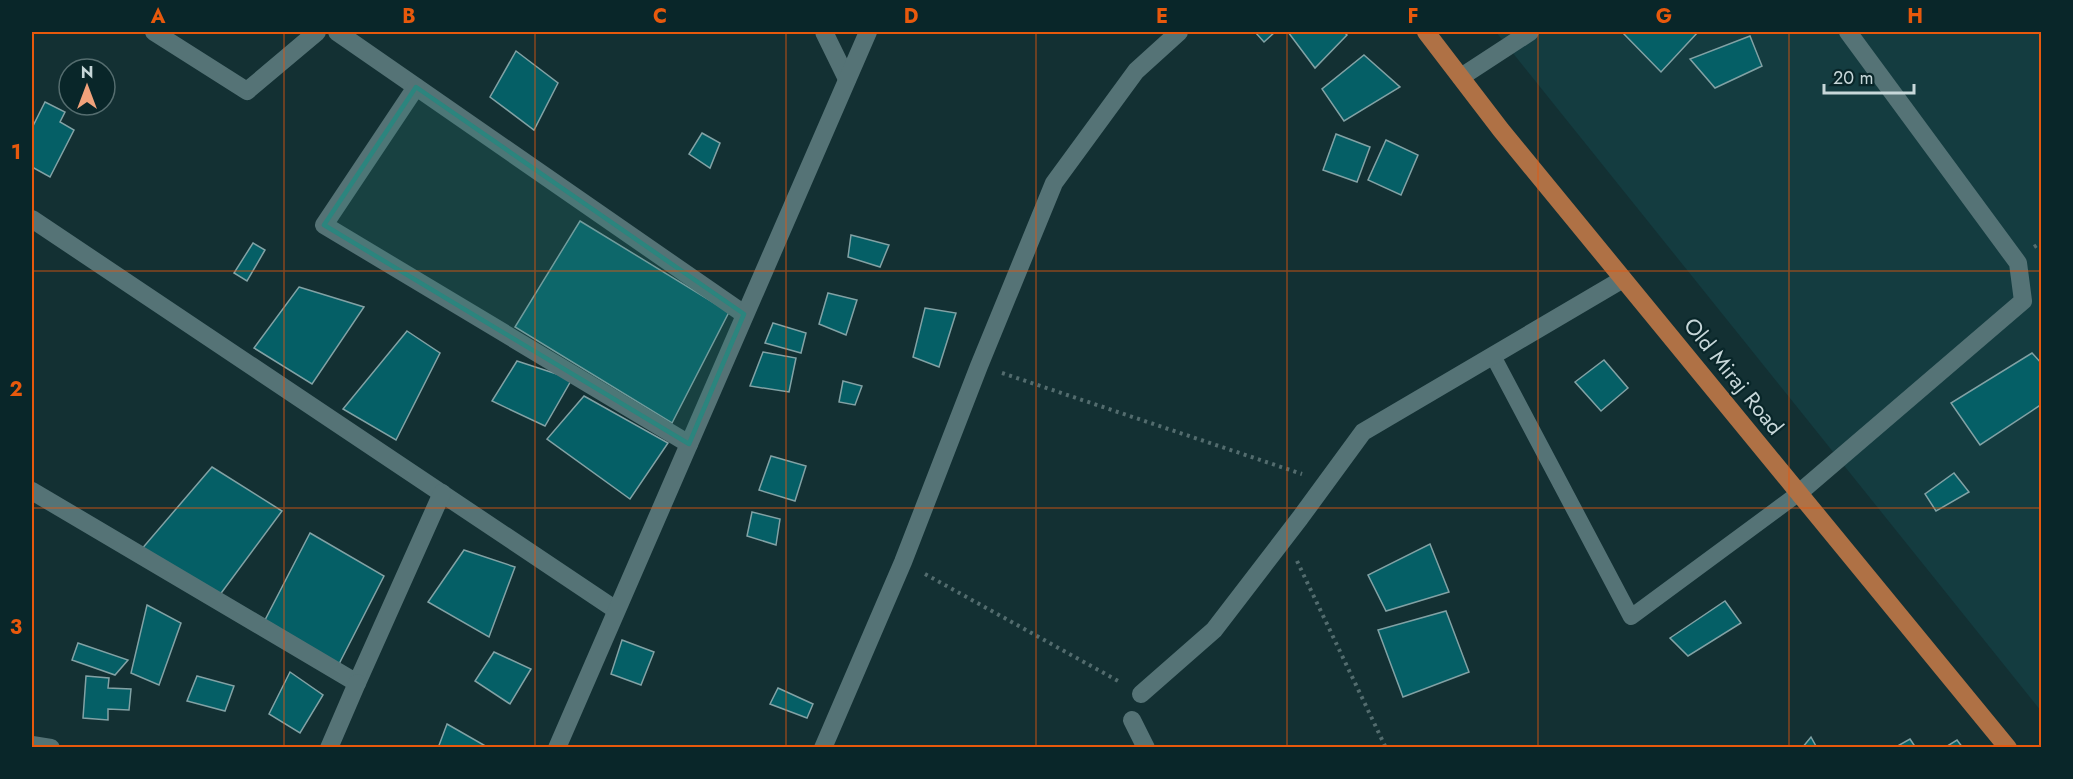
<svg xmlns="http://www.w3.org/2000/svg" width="2073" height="779" font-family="Jost,sans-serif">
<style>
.built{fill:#143c40}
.building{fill:#055f66;stroke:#82a2a5;stroke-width:1.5}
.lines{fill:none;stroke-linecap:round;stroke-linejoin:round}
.path{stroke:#536c6e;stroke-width:4;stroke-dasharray:3 4.5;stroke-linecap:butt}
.lane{stroke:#557376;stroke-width:16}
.street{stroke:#557376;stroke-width:18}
.primary{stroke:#af7145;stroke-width:18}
.marked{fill:#2b857e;fill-opacity:0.2;stroke:#2b857e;stroke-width:4.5;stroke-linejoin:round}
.grid{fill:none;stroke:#e8590c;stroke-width:1.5;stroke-opacity:0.55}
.labels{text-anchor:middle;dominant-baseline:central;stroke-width:4.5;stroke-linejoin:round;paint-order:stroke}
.street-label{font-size:22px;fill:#c7d7d9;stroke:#092629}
.neatline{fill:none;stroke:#e8590c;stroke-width:2}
.grid-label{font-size:20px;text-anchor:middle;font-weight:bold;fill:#e8590c}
</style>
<rect width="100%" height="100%" fill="#133033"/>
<polygon class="built" points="1496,32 2041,32 2041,711"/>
<g class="building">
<polygon points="1255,32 1275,32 1264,42"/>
<polygon points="1288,32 1344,32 1347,35 1315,68"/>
<polygon points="1622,32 1698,32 1661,72"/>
<polygon points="1750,36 1762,66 1715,88 1690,59"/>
<polygon points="516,51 558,83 534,130 490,97"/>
<polygon points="1364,55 1400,87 1344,121 1322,89"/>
<polygon points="45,102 65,112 60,122 74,130 50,177 32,167 32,128"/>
<polygon points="702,133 720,143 710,168 689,154"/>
<polygon points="1336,134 1370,147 1357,182 1323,170"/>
<polygon points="1386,140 1418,155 1401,195 1368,180"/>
<polygon points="580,221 729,312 672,423 515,327"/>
<polygon points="851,235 889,245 880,267 848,257"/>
<polygon points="253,243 265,250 247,281 234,273"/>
<polygon points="299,287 364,307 312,384 254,348"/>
<polygon points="828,293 857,300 846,335 819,324"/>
<polygon points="925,308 956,313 939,367 913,357"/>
<polygon points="773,323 806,333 801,353 765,343"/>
<polygon points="407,331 440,353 396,440 343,409"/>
<polygon points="763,352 796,358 789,392 750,386"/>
<polygon points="2032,353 2042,364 2042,404 1980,445 1951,403"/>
<polygon points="1604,360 1628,388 1601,411 1575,382"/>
<polygon points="517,361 572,379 545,426 492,401"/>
<polygon points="843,381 862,386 855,405 839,402"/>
<polygon points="584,396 668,443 630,499 547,439"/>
<polygon points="771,456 806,466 795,501 759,490"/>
<polygon points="212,467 282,511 219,596 140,551"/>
<polygon points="1954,473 1969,492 1936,511 1925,494"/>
<polygon points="752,512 780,519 776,545 747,536"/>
<polygon points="310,533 384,576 339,664 265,620"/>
<polygon points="1430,544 1449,592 1386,611 1368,575"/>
<polygon points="464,550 515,567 489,637 428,602"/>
<polygon points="1725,601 1741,623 1688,656 1670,638"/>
<polygon points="147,605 181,623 159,685 131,673"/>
<polygon points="1446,611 1469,672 1403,697 1378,630"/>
<polygon points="622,640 654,652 641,685 611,674"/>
<polygon points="78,643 128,660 115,675 72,660"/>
<polygon points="494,652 531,669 510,704 475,681"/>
<polygon points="290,672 323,695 300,733 269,714"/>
<polygon points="86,676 109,678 108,688 131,689 129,710 108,709 108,720 83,718"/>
<polygon points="197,676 234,686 225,711 187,701"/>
<polygon points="778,688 813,704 807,718 770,704"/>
<polygon points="447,724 489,748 438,748"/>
<polygon points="1811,737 1817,748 1802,748"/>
<polygon points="1910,739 1916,748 1894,748"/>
<polygon points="1957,740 1963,748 1944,748"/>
</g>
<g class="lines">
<g class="path">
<polyline points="2034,247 2042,242"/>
<polyline points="1002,373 1302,474"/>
<polyline points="1297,561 1386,748"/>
<polyline points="925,574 1120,682"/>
</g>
<polyline class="lane" points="1493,356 1631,617 1799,493"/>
<g class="street">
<polyline points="154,32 247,91 317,32"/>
<polyline points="337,32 744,314"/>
<polyline points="824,32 847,79"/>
<polyline points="1461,77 1530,32"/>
<polyline points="416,87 324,225 689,444"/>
<polyline points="32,219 616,610"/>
<polyline points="32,491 357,683 442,493"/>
<polyline points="1799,493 2023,301 2018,263 1848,32"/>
<polyline points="1141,694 1214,630 1300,518 1363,432 1623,279"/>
<polyline points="1132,720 1146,748"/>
<polyline points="32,745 51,748"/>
<polyline points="329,748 357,683"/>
<polyline points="557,748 868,32"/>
<polyline points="823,748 903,562 979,366 1054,183 1136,71 1179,32"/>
</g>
<polyline class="primary" points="1426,32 1501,130 2008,748"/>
</g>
<path class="marked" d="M416,87L744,314L689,444L324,225Z"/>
<path class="grid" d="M284,32V748M535,32V748M786,32V748M1036,32V748M1287,32V748M1538,32V748M1789,32V748M32,271H2042M32,508H2042"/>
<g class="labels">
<g class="street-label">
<text transform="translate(1734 376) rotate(51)">Old Miraj Road</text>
</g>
</g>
<rect width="2073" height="779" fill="none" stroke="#092629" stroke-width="66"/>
<g transform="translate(87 87)"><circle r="28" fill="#092629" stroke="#556d6f" stroke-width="1.5"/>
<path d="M0-4.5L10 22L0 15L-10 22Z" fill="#f1a27b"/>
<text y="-9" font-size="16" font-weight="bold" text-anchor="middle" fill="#c7d7d9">N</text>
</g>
<path d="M1824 84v9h90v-9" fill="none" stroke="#c7d7d9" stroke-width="3"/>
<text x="1833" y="84" font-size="18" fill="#c7d7d9" stroke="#092629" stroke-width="4.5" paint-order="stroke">20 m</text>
<rect x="33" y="33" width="2007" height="713" class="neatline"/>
<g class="grid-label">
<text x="158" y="23">A</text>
<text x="409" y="23">B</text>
<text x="660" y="23">C</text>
<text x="911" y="23">D</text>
<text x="1162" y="23">E</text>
<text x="1413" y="23">F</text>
<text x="1664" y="23">G</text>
<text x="1915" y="23">H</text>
<text x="16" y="159">1</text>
<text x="16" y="396">2</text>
<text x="16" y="634">3</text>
</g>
</svg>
